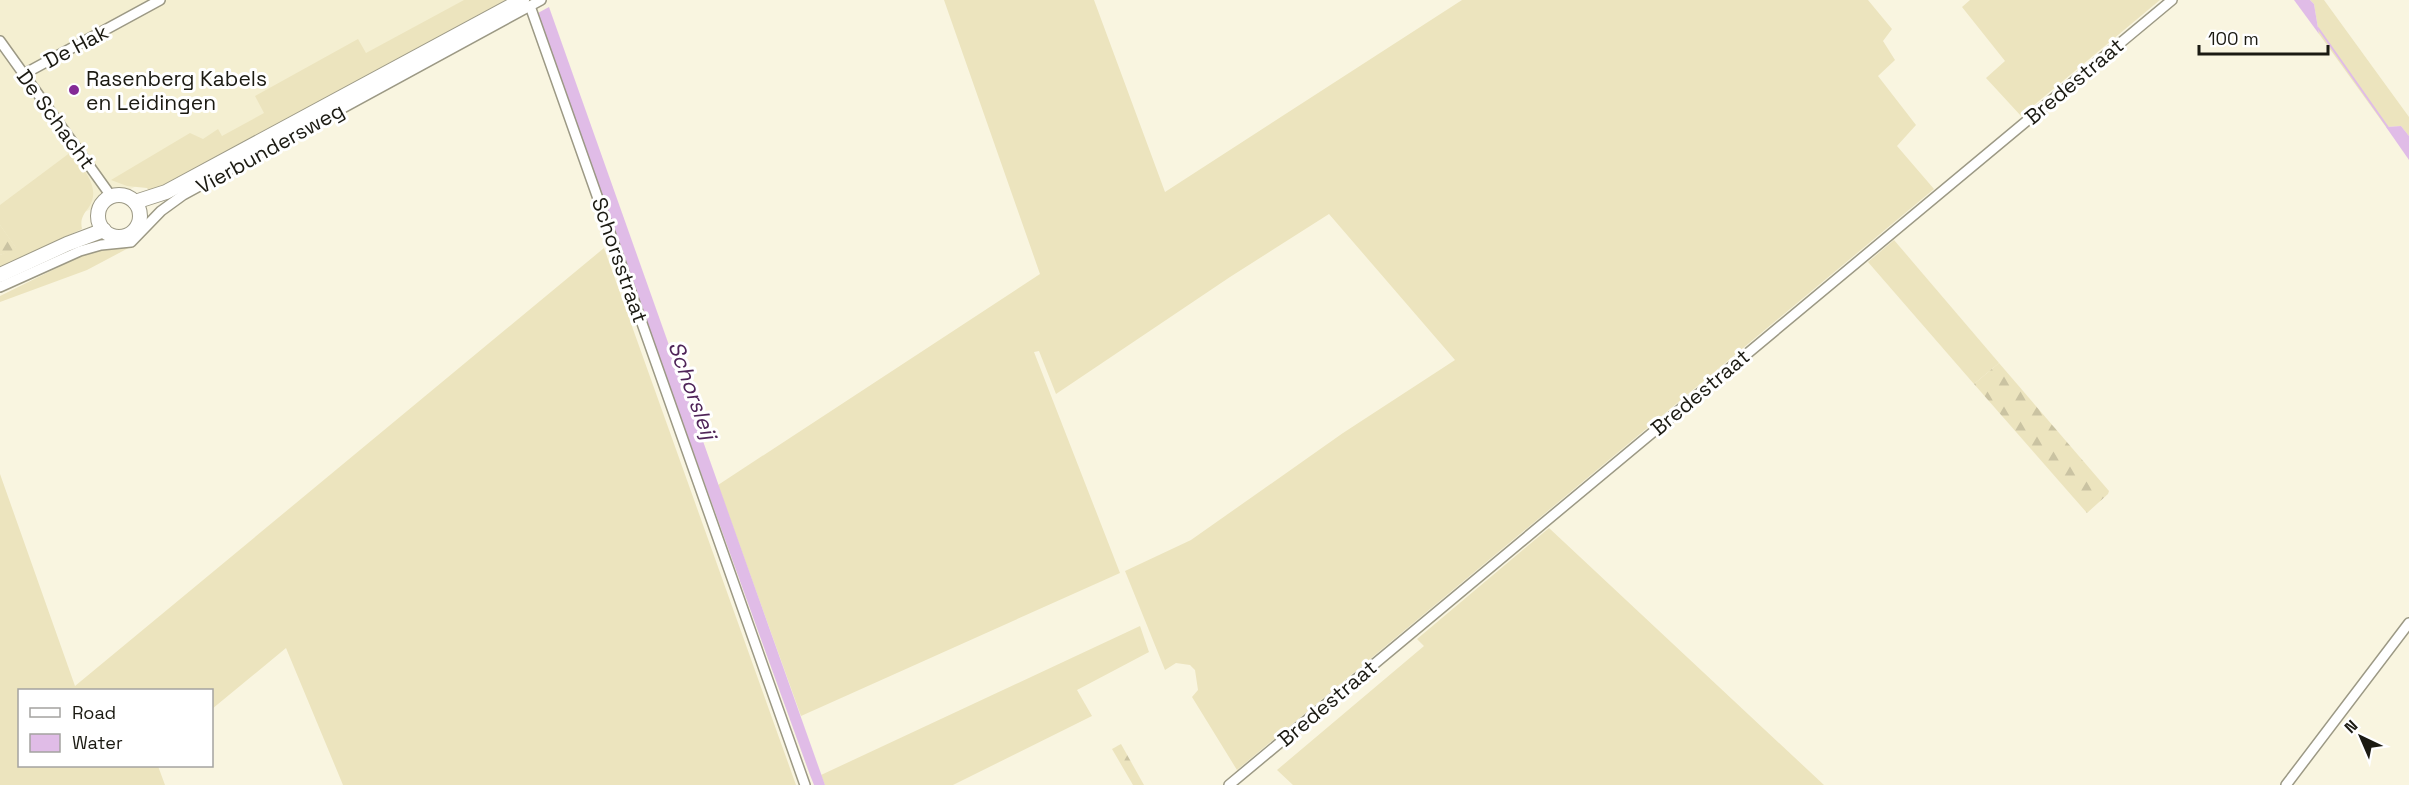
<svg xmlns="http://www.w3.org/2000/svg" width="2409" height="785" font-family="'Space Grotesk',sans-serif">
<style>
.built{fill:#f4efd1}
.grass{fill:#ece4be}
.forest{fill:url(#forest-firs)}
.water{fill:#e0bce7}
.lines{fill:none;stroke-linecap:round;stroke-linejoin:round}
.stream{stroke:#e0bce7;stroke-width:2}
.minor-casing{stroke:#9c9985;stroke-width:12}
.primary-casing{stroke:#9c9985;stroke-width:16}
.minor{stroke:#fff;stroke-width:9}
.primary{stroke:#fff;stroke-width:14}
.poi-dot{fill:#842a96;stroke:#fff;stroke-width:2}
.labels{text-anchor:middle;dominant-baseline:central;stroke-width:6;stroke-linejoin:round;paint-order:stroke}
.street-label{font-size:21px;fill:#1b1a12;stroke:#fff}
.poi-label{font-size:21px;fill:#1b1a12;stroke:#fff;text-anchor:start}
.water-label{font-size:22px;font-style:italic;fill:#4f2458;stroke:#fff}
</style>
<defs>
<pattern id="forest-firs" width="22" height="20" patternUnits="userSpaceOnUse" patternTransform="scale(1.5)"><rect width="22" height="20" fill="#ece4be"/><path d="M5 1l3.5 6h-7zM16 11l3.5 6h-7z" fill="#cac3a2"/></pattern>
</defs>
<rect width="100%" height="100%" fill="#f9f5e0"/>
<polygon class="built" points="0,0 503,0 89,210 0,251"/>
<g class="grass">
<polygon points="464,0 506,0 150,192 147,188 127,186 111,180 190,133 203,139 218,129 222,136 264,113 255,96 358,39 366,53"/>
<polygon points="944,0 1094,0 1165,192 1462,0 1868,0 1892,29 1883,41 1895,60 1878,76 1916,125 1897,146 1934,189 1237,770 1192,697 1198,690 1195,670 1190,665 1176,663 1165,670 1125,571 1191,540 1343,433 1455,360 1329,214 1230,277 1056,394 1039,351 1034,352 1120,573 801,716 718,485 1040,274"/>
<polygon points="1970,0 2160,0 2021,116 1986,78 2005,61 1962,7"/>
<polygon points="2310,0 2324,0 2409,117 2409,136 2401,126 2386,127 2319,34 2314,4"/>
<path d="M71,152C82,168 102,187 89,207C83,215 80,219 82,229L0,267V255L16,248L0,225V205Z"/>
<polygon points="1894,240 1999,363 1974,384 1868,262"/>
<polygon points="136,244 87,270 0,302 0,296 85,254 105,247 127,247"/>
<polygon points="604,248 796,785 343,785 286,648 212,709 212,690 20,690 20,766 158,766 165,785 0,785 0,474 75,686"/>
<polygon points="1549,528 1824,785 1293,785 1277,770 1424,646 1417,639"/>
<polygon points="1140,626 1149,652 1077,690 1092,716 953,785 825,785 821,775"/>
</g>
<g class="forest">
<polygon points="0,225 17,249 0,255"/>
<polygon points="1999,363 2109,491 2108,494 2087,513 1974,384"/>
<polygon points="1121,744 1144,785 1133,785 1112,749"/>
</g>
<g class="water">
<polygon points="2294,0 2310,0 2314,4 2319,34"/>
<polygon points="549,7 825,785 814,785 810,775 588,160 538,13"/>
<polygon points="2401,126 2409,136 2409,160 2386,127"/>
</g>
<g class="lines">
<polyline class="stream" points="2318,28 2389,129"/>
<g class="minor-casing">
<g id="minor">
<polyline points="530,6 805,785"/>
<polyline points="0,41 111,196"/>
<polyline points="24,74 160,0"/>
<polyline points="0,287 80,251 101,245 131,242 161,211 183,195 541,0"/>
<polyline points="1229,785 2172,0"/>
<polyline points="2286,785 2409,623"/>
</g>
</g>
<g class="primary-casing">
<g id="primary">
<circle cx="119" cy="216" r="21"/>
<polyline points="135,202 166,192 522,0"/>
<polyline points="0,275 67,244 104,230"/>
</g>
</g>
<use href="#minor" class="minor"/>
<use href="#primary" class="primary"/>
</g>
<circle class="poi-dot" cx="74" cy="90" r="6"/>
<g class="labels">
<g class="street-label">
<text transform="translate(76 46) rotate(-28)">De Hak</text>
<text transform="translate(2074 81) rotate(-40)">Bredestraat</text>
<text transform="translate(56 119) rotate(54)">De Schacht</text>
<text transform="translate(270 148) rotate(-29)">Vierbundersweg</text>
<text transform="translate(620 260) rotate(71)">Schorsstraat</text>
<text transform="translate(1700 392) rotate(-40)">Bredestraat</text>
<text transform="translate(1327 703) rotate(-40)">Bredestraat</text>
</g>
<g class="poi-label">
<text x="86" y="78">Rasenberg Kabels<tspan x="86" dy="24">en Leidingen</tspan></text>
</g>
<g class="water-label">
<text transform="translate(693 390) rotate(70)">Schorsleij</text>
</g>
</g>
<rect x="18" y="689" width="195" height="78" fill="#ffffff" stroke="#a4a3a0" stroke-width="1.5"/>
<rect x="30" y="708" width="30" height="9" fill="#ffffff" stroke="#a4a3a0" stroke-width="1.5"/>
<text x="72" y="719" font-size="18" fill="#1b1a12">Road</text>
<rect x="30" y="734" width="30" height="18" fill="#e0bce7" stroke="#a4a3a0" stroke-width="1.5"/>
<text x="72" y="749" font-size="18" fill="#1b1a12">Water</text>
<g transform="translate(2361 737) rotate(316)" stroke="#ffffff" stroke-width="4.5" paint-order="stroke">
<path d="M0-4.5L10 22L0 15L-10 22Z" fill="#1b1a12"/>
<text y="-9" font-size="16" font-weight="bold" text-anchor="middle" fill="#1b1a12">N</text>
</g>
<path d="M2199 45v9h129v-9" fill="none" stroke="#1b1a12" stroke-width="3"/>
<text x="2208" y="45" font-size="18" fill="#1b1a12" stroke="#ffffff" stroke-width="4.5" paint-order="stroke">100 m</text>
</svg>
